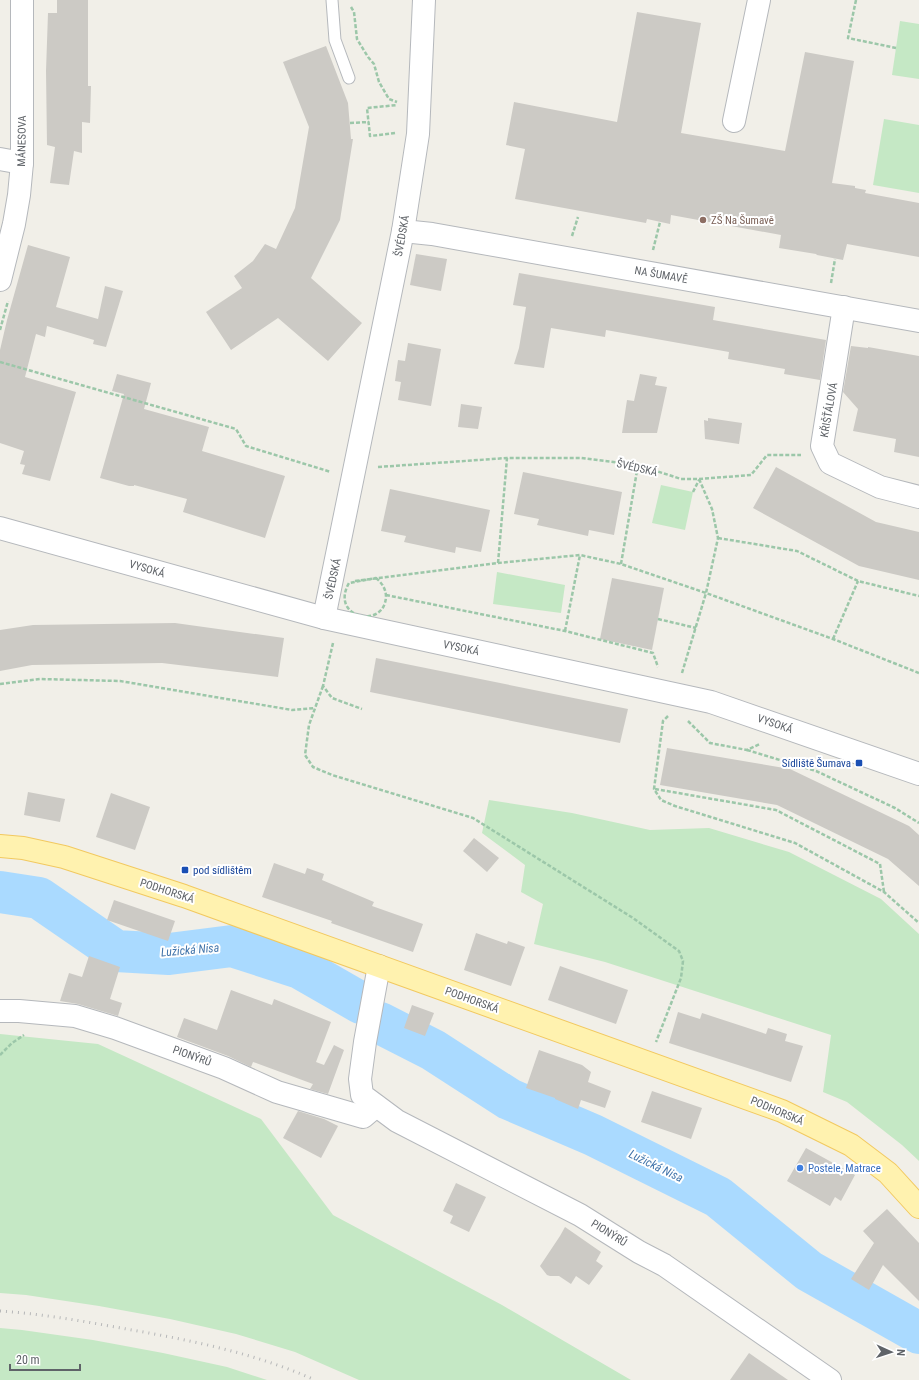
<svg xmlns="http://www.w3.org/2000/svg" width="919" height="1380" font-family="'Roboto Condensed',sans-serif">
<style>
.green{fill:#c5e8c5}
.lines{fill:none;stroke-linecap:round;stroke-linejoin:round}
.river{stroke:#aadaff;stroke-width:42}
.building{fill:#cccac5}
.service-casing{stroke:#b5b8bc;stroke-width:13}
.minor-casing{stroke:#b5b8bc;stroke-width:24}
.primary-casing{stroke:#f2c960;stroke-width:24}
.path{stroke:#9cc7a9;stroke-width:2.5;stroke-dasharray:4 2;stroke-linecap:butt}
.service{stroke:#fff;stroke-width:11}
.minor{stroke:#fff;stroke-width:22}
.primary{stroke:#fff2af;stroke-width:22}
.rail{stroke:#b6b7b8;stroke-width:3;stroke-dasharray:1 5;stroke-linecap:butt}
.education-dot{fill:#8d6e63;stroke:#fff;stroke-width:1.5}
.transit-dot{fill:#1a4fb4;stroke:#fff;stroke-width:1.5}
.shop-dot{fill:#3f7fe0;stroke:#fff;stroke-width:1.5}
.labels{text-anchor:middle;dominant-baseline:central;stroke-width:4;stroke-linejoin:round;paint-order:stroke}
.street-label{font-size:11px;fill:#5f6368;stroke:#fff}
.education-label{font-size:11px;fill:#785e54;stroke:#fff;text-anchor:start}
.transit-label{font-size:11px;fill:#164399;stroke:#fff;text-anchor:end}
.shop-label{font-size:11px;fill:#366cbe;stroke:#fff;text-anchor:start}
.water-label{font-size:12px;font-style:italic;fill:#4174aa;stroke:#fff}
</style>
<rect width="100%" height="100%" fill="#f1efe8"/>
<g class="green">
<polygon points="900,21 919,24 919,79 892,75"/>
<polygon points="884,119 919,125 919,193 873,185"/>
<polygon points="661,485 693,492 685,530 652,523"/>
<polygon points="497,572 565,585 561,613 493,604"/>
<polygon points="489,800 572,813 650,830 709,828 789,852 881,899 919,934 919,1161 902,1145 847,1102 823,1092 831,1035 605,962 534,944 543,904 521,892 525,865 482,833"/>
<polygon points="0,1034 98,1044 261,1119 333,1215 502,1305 631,1380 359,1380 295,1352 236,1334 170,1319 99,1306 26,1295 0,1293"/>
<polygon points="0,1328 22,1330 93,1340 163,1353 227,1367 267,1380 0,1380"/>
</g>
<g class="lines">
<g class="river">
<polyline points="0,892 39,898 116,951 169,954 232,946 300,968 361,1003"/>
<polyline points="380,1023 433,1050 509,1099 593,1135 718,1197 809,1271 919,1333"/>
</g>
</g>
<g class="building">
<polygon points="57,0 88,0 88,86 91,86 90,123 82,122 82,153 74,151 69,185 50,183 55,147 47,145 46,71 48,13 57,13"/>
<polygon points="637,12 701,23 681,133 785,151 805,52 854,61 832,183 855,186 855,188 866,190 865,193 919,203 919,257 847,244 843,260 817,255 816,254 779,248 781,235 671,215 670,224 647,219 646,223 515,199 525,149 506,145 514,102 617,122"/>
<polygon points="326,46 348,103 351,139 353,139 340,220 311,278 362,323 328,361 278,318 231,350 206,312 242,288 234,276 253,261 265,244 276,249 295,208 309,127 283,62"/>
<polygon points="28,245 70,257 56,307 98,319 105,286 123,291 106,347 93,344 94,340 47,326 45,337 36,334 25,377 76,392 50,481 22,474 25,465 20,464 24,451 0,443 0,350 7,320"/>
<polygon points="416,254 447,259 441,291 410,285"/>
<polygon points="519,273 715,307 713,320 826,340 820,380 784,374 785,369 728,359 729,352 606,330 605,337 551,328 544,368 514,364 519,348 526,307 513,305"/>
<polygon points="408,343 441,349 431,406 398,400 401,382 395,381 398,360 405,361"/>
<polygon points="851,346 868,348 868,347 919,356 919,457 894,452 896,439 853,431 858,409 843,392"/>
<polygon points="117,374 151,383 144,409 209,427 202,451 285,476 265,538 183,512 187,499 134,485 134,486 129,486 100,478 124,394 112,391"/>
<polygon points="640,374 657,377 655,385 667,387 657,433 622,433 627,400 634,401"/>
<polygon points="461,404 482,407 478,429 458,427"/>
<polygon points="708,418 742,423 739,444 705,439 704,420 708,421"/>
<polygon points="776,467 876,522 919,532 919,580 859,566 753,508"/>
<polygon points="523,472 622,492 614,535 589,530 588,536 537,525 539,519 514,514"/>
<polygon points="390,489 490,510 481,552 456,547 455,553 404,542 406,536 381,531"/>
<polygon points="612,578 664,588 652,650 600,639"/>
<polygon points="175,623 284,638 278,677 162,663 32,665 0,671 0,630 33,625"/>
<polygon points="376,658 628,709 620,743 370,692"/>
<polygon points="667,748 790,769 909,826 919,835 919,886 888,859 777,805 660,785"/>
<polygon points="28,792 65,799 60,822 24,815"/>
<polygon points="111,793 150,807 135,850 96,837"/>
<polygon points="474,838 499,858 487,872 463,851"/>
<polygon points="274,863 305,874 307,868 324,874 322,880 374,902 372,906 423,924 413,952 331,923 332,921 262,897"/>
<polygon points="114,900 175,921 168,941 107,920"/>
<polygon points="476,933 507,944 508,941 525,947 511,986 464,970"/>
<polygon points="89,956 120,967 110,999 122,1003 118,1016 78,1004 60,1001 69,973 82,977"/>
<polygon points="560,966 628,990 616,1024 548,1000"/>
<polygon points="231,990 272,1005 274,999 331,1022 316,1062 324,1065 334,1045 344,1050 328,1094 310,1089 313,1084 253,1062 251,1067 228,1056 177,1037 184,1018 217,1030"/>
<polygon points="412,1005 434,1013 425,1036 404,1028"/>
<polygon points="678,1012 700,1019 702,1013 766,1034 768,1028 787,1034 785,1041 803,1046 791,1082 669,1043"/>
<polygon points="539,1050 582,1065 591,1072 588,1082 611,1091 605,1108 581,1100 578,1109 555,1099 555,1098 526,1088"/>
<polygon points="652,1091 702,1108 691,1139 641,1122"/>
<polygon points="298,1111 324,1119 338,1126 321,1158 283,1138"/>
<polygon points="806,1148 855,1175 841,1201 835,1197 830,1206 787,1181"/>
<polygon points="456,1183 486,1197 469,1232 450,1223 453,1216 443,1211"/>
<polygon points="887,1209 919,1243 919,1301 883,1265 869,1290 851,1279 874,1243 863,1231"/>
<polygon points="565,1227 601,1252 596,1261 603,1266 589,1285 576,1276 571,1284 559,1276 550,1276 547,1275 540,1266 560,1236"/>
<polygon points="749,1353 788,1380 730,1380"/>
</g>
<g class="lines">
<g class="service-casing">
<polyline id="service" points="332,0 335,40 349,78"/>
</g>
<g class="minor-casing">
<g id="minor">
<polyline points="734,121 759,0"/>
<polyline points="0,159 22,163"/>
<polyline points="403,231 432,234 919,321"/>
<polyline points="0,280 14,224 19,195 22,163 22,0"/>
<polyline points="844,307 822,446 830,463 880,487 919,497"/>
<polyline points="0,528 324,618 711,702 919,774"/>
<polyline points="324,618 403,231 418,134 424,0"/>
<polyline points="379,966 365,1042 360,1079 362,1095 397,1121 580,1215 639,1252 664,1265 830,1380"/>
<polyline points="0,1011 19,1011 75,1016 115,1028 224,1068 277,1092 363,1117 376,1106"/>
</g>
</g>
<g class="primary-casing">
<polyline id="primary" points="0,846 23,848 64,857 184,896 782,1111 851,1145 888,1173 919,1207"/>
</g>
<g class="path">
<polyline points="856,0 848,38 896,48"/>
<polyline points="351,7 354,12 357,39 368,57 374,64 379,82 389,99 397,102"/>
<polyline points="350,123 369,122"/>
<polyline points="395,133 370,136 367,108 397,105"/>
<polyline points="572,236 578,217"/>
<polyline points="653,250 660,222"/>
<polyline points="831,283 835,259"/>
<polyline points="0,330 8,301"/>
<polyline points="0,362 236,429 246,446 331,472"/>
<polyline points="378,467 507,458 581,458 638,465 681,479 699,479 751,475 767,455 801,455"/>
<polyline points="693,492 699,480"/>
<polyline points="718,538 797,551 858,581 919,596"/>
<polyline points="498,563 507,458"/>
<polyline points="621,564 638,465"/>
<path d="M376,578C382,583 386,589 386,597C384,630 329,618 349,583Z"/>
<polyline points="355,581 498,563 580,555 621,564 706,593 833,639 919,673"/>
<polyline points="386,595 565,631 653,653 658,667"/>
<polyline points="658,619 696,628"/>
<polyline points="565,631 580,555"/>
<polyline points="833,639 858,581"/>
<polyline points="333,643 323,686 332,698 362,709"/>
<polyline points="682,673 706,593 718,538 712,509 699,479"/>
<polyline points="0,684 40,679 120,681 292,710 315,708"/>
<polyline points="323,686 309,725 305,755 313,767 332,775 473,818 633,918 679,951 683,961 681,978 656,1042"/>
<polyline points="668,716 663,721 654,789 661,800 675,806 795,843 884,892 919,923"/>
<polyline points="688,721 710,743 747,750 760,744"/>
<polyline points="747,750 816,771 895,808 919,823"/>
<polyline points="655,789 776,810 880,864 884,892"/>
<polyline points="0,1055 12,1043 24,1035"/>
</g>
<use href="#service" class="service"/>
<use href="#minor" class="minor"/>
<use href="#primary" class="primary"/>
<path class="rail" d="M0,1311C44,1314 88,1322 132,1330C195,1341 257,1354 315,1380"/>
</g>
<circle class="education-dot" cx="703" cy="220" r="4"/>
<g class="transit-dot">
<rect x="855" y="759" width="8" height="8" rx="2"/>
<rect x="181" y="866" width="8" height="8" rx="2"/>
</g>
<circle class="shop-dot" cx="800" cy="1168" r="4"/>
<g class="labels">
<g class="street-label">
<text transform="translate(22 141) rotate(-89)">MÁNESOVA</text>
<text transform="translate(402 236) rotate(-80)">ŠVÉDSKÁ</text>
<text transform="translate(661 275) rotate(10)">NA ŠUMAVĚ</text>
<text transform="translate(829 410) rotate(-80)">KŘIŠŤÁLOVÁ</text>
<text transform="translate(637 468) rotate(13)">ŠVÉDSKÁ</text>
<text transform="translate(147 569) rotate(16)">VYSOKÁ</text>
<text transform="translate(333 579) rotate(-78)">ŠVÉDSKÁ</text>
<text transform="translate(461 648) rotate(12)">VYSOKÁ</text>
<text transform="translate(775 724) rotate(19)">VYSOKÁ</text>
<text transform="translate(167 891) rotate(18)">PODHORSKÁ</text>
<text transform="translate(472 1000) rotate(20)">PODHORSKÁ</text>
<text transform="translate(192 1056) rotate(20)">PIONÝRŮ</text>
<text transform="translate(777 1111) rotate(23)">PODHORSKÁ</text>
<text transform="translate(609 1233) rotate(32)">PIONÝRŮ</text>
</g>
<g class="education-label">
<text x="711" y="220">ZŠ Na Šumavě</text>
</g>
<g class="transit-label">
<text x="851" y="763">Sídliště Šumava</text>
<text x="193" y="870" text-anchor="start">pod sídlištěm</text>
</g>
<g class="shop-label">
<text x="808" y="1168">Postele, Matrace</text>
</g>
<g class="water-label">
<text transform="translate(190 950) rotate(-5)">Lužická Nisa</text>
<text transform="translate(656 1166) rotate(26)">Lužická Nisa</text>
</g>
</g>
<g transform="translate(891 1352) rotate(93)" stroke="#ffffff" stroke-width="3" paint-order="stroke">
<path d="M0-3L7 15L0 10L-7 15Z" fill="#5f6368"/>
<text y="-6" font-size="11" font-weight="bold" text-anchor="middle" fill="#5f6368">N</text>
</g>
<path d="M10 1364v6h70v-6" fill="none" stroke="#5f6368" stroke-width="2"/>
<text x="16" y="1364" font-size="12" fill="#5f6368" stroke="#ffffff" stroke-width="3" paint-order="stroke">20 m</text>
</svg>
